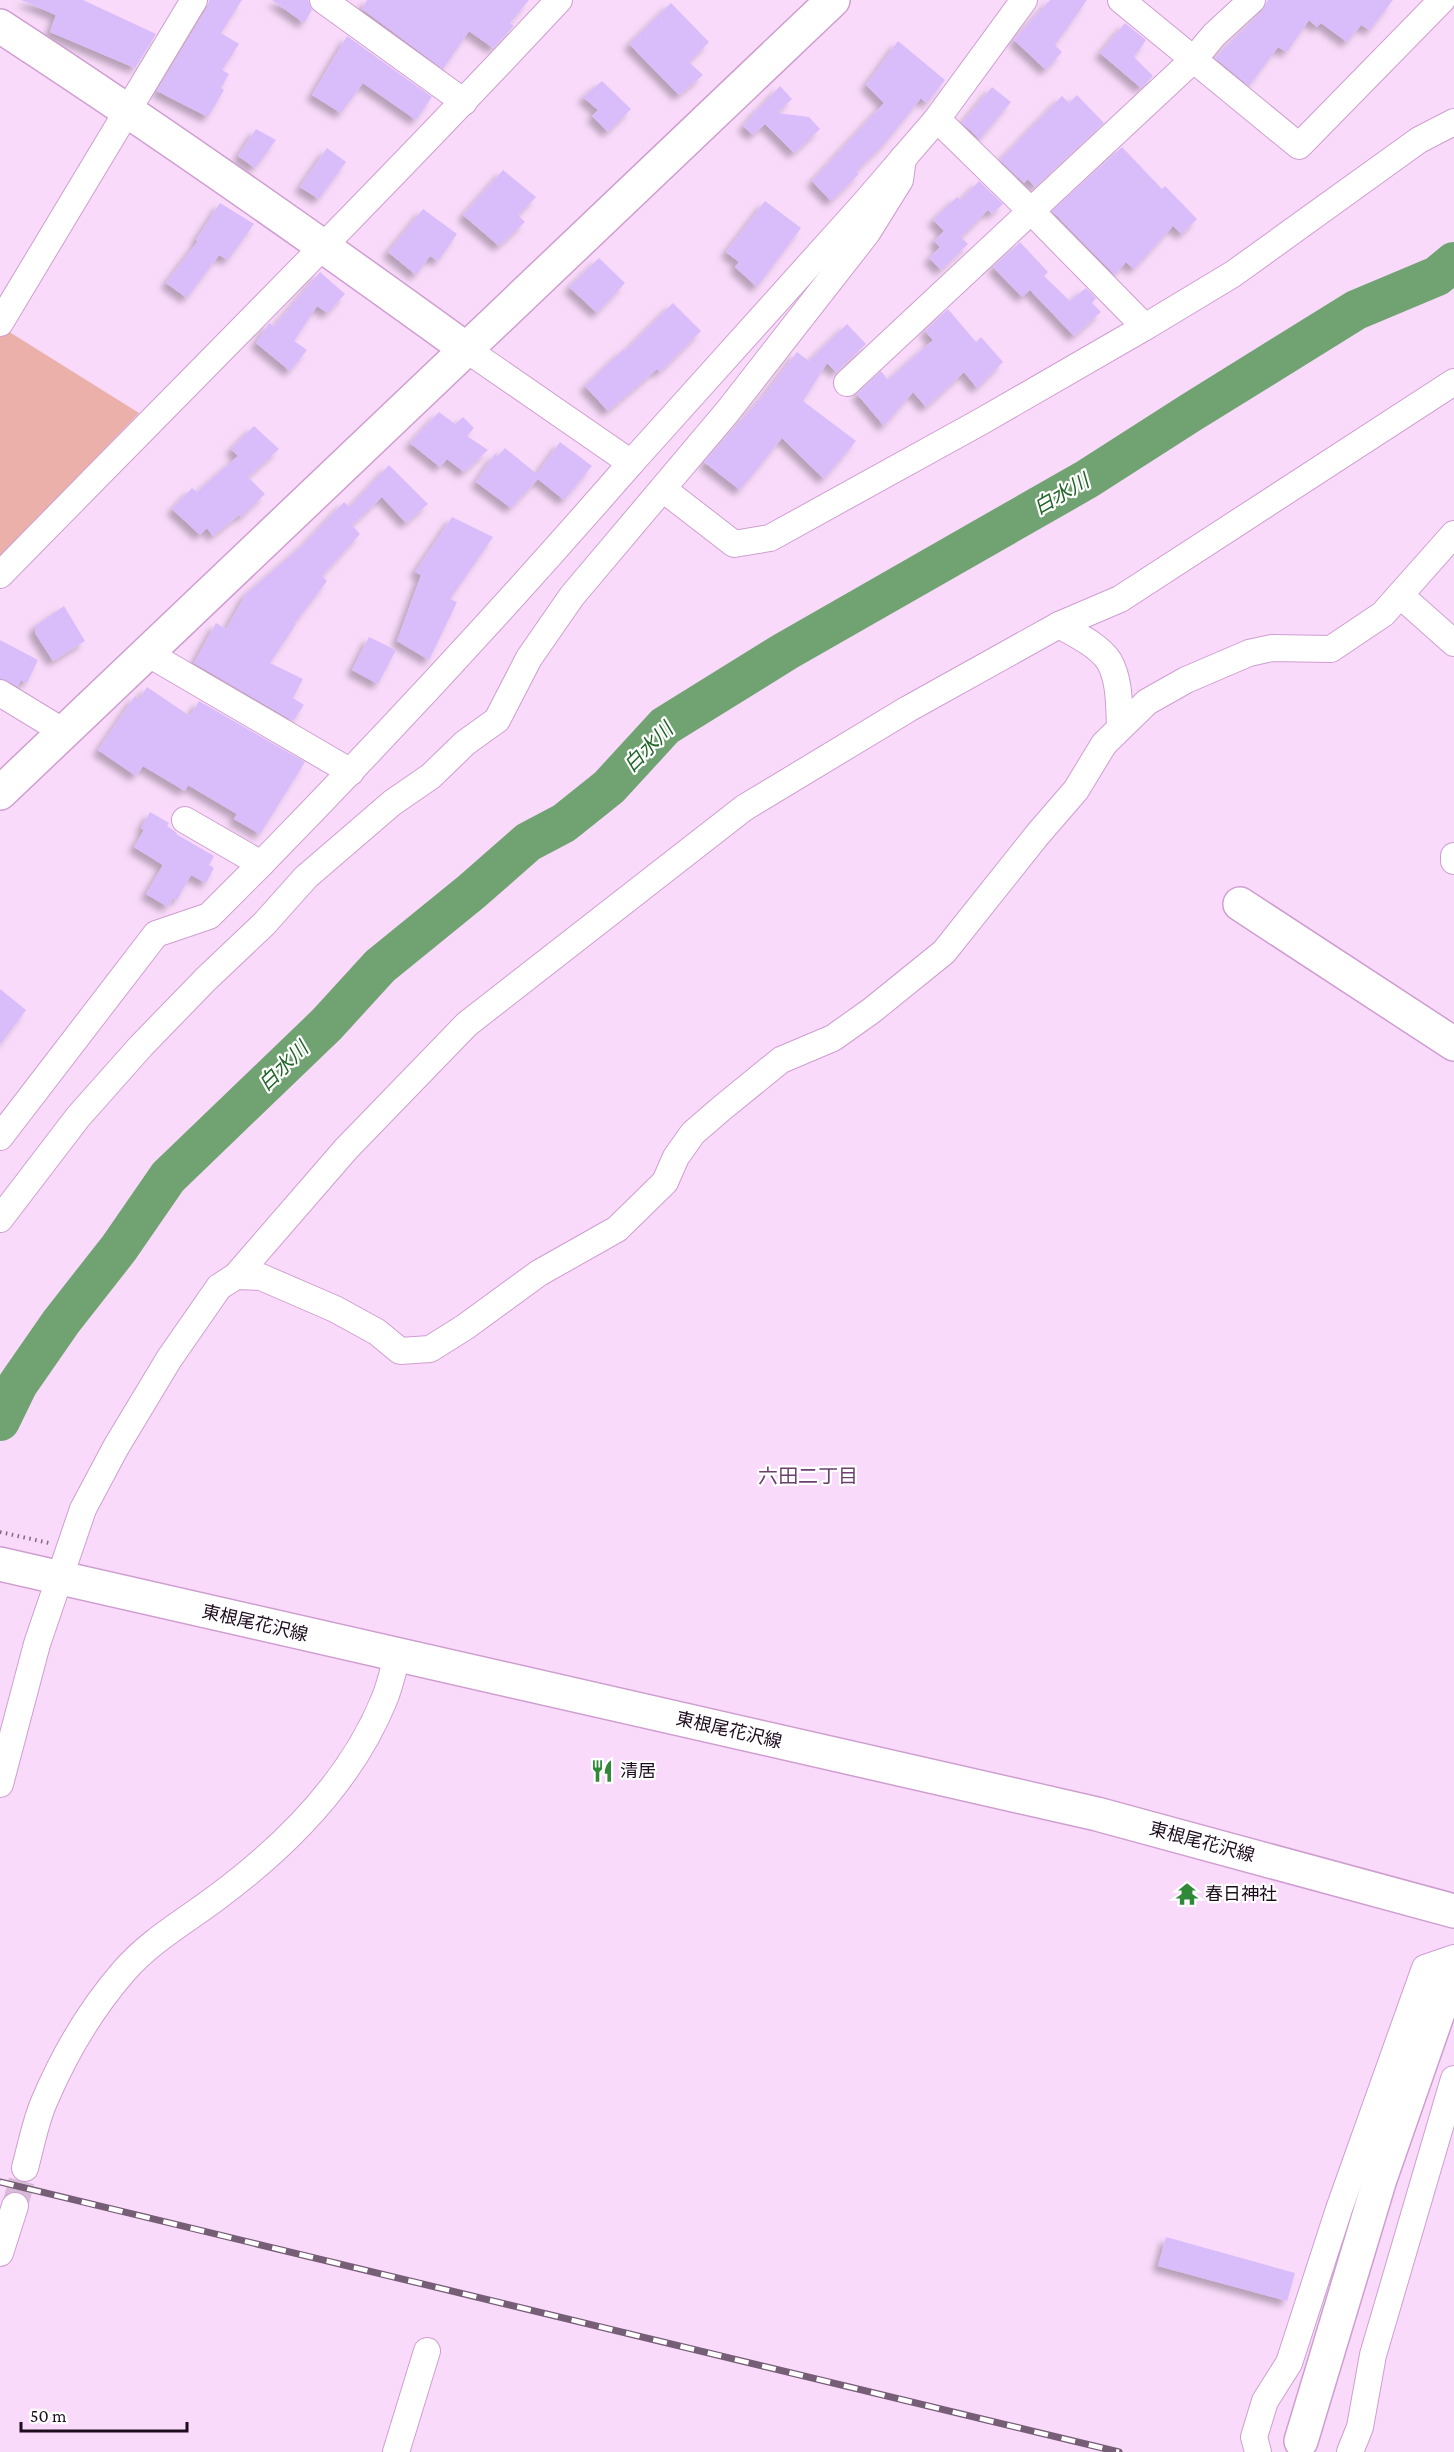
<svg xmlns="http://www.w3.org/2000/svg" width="1454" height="2452" font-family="'Crimson Pro','Noto Sans JP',serif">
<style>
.green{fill:#ecb0ab}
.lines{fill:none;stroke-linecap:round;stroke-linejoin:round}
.river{stroke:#71a372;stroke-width:40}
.building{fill:#d9bdfb;filter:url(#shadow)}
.street-tunnel{stroke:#d8bbd9;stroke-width:26;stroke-dasharray:26 13;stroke-linecap:butt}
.street-casing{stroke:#cf9ed1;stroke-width:28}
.secondary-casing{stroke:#cf9ed1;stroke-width:36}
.path{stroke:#836b84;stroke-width:4;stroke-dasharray:1.5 4.5;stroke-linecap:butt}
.street{stroke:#fff;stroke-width:26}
.secondary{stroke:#fff;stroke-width:33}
.rail-casing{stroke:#755e76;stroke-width:7}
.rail{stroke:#fff;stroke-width:4.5;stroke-dasharray:14;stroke-linecap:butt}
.labels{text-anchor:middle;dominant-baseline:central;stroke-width:4.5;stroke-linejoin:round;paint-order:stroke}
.street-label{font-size:18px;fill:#1e0c1f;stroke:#fff}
.poi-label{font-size:18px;fill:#1e0c1f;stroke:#fff;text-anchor:start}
.water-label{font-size:20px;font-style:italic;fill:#1f6526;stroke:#fff}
.neighbourhood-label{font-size:20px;fill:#6c416f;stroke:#fff}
</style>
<defs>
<filter id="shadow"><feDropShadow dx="-5.5" dy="5.5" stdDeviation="3" flood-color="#0004"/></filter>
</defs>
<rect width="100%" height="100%" fill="#f9dafa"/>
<polygon class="green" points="3,328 139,413 0,557 0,333"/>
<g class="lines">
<polyline class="river" points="0,1421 18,1384 61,1322 119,1248 168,1177 327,1024 380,966 471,892 528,842 564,823 609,787 665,726 786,651 1087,479 1190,413 1356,310 1437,276 1454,262"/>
</g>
<g class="building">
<polygon points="21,0 83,0 156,34 135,68 50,32 56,15"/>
<polygon points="209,0 242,0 221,33 239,44 222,70 229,74 221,88 224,90 208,117 157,91 207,8"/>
<polygon points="272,0 308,0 312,10 304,23"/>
<polygon points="367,0 529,0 510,23 514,26 493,48 469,31 443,69 362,9"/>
<polygon points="1050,0 1087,0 1055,45 1062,52 1046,70 1014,40"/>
<polygon points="1268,0 1393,0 1370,30 1361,25 1347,42 1321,23 1317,27 1309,20 1287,52 1278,47 1249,86 1215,58 1262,11"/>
<polygon points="671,3 709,42 689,62 703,75 679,95 629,44"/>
<polygon points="1125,23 1146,40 1134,57 1153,76 1141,88 1100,53"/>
<polygon points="347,36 432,97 416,120 363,83 341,113 312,95"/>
<polygon points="898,41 945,80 927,103 921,98 885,143 856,171 859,174 831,201 812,181 884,103 866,85"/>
<polygon points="602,81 631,109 608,132 592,116 598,110 583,97"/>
<polygon points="780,86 792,99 777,113 809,117 820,129 794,153 765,124 753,135 743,126 755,113 752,110 757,111"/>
<polygon points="992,87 1011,102 980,139 962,123"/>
<polygon points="1077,95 1104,123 1035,187 1028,179 1024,183 1000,160 1062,96 1069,103"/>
<polygon points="256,129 276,140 255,168 238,156"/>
<polygon points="1122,147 1162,189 1165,186 1197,219 1182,234 1173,226 1134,269 1126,262 1115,275 1052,211"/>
<polygon points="327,148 346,162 319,199 300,187"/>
<polygon points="503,170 536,197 518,215 525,222 499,246 463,215"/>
<polygon points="979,181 1003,204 992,214 988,210 961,237 968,244 941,270 929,258 940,247 934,241 944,231 933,220 957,197 961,200"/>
<polygon points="765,201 801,228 757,287 735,267 739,262 726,252"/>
<polygon points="220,203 254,224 228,260 219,255 187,298 166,283 198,241 196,240"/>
<polygon points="423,209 457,234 438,261 430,256 416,275 388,252"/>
<polygon points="1020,242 1048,272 1044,276 1070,301 1086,288 1096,298 1092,303 1101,312 1074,336 1030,290 1022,297 993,267"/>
<polygon points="599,258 625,283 597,313 569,287"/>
<polygon points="320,272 345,294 328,313 317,306 294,341 307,350 290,371 256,343 269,323 273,326 278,322"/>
<polygon points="673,303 701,331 660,372 657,369 608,411 585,386 624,349 625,351"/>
<polygon points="948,309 976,342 981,337 1003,362 977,388 964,372 926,407 913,392 884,426 857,394 881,371 888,380 933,340 925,331"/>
<polygon points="847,324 866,344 836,372 827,363 803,401 856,441 824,479 782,438 740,490 704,462 766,393 797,352 809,361"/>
<polygon points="439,412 455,424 463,417 474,428 467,436 488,450 464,472 447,459 440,467 410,443"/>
<polygon points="254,426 279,449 248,477 265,494 241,517 239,515 213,536 207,528 200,535 172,509 192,488 197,492 238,456 231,449"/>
<polygon points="560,442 592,466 564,500 538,479 511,508 476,482 495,454 498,456 505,448 537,474"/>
<polygon points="389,465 428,504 406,523 382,497 352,525 360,534 322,576 327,581 295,623 296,624 270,663 303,679 293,698 304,705 293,721 194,663 216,623 226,629 246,594 305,543 344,502 350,507"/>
<polygon points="452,517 493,537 450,599 457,602 429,660 397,641 421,575 415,572"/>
<polygon points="64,606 85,641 53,661 35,633 35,626"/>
<polygon points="369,637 396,650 378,684 352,670"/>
<polygon points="0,640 38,660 27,683 21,680 18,686 0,678"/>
<polygon points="147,687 190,716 199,701 305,762 260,834 234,819 237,814 188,785 185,791 143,766 136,776 98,750 135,696 139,699"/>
<polygon points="150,812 169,823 167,826 177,833 176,834 214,856 209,865 214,868 206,883 191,875 177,900 173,898 168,907 146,894 163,865 134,847 144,830 141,828"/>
<polygon points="0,989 26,1010 0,1045"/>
<polygon points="1166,2237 1295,2273 1287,2301 1158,2266"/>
</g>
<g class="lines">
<polyline class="street-tunnel" points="15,2206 25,2168"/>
<g class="street-casing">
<g id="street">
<polyline points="323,0 464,102"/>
<polyline points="1121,0 1299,146 1442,0"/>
<polyline points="937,119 1031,211 1194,59 1214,35 1252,0"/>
<polyline points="0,323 194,0"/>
<polyline points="1145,327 1233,274 1419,140 1454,122"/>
<polyline points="466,349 631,463 863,205 937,119 1024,0"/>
<polyline points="663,489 734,544 770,538 982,421 1145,327 1031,211 847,383"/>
<path d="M0,575C187,384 377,195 559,0"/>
<polyline points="1400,595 1454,643"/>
<path d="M1059,625C1075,634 1098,645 1109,661C1120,680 1119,706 1120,727"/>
<polyline points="147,653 351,772"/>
<polyline points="0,693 64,732"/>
<path d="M185,820L261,864C388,734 511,601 631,463"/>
<polyline points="1454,856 1454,861"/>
<polyline points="0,1137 156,934 209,916 261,864"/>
<polyline points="0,1219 78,1117 141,1046 206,979 264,924 306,877 392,803 431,776 465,743 497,720 529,658 572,596 728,411 867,233 900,180 903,158"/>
<polyline points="236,1276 346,1149 467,1024 744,808 908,709 1059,625 1120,599 1454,382"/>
<polyline points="0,1784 37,1644 83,1509 116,1447 169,1359 219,1287 236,1276 261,1277 335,1309 377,1332 400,1351 430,1349 465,1327 539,1273 617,1229 665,1182 676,1157 693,1133 722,1108 781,1060 833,1038 871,1011 944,952 1038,834 1076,790 1104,744 1147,702 1186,680 1249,653 1272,648 1331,649 1383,614 1454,534"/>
<path d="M25,2168C31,2146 35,2123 44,2102C63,2057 91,2009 124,1971C150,1941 184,1922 216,1898C285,1847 351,1781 384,1700C390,1686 393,1671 397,1656"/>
<polyline points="0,2253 15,2206"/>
<polyline points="396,2452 427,2351"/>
<polyline points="1258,2452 1254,2437 1265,2401 1289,2363 1339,2209 1425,1968 1454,1958"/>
<polyline points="1350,2452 1360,2427 1373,2355 1454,2079"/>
</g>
</g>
<g class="secondary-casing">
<g id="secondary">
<path d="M0,26C158,129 313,238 466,349"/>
<polyline points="0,793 833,0"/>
<polyline points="1240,904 1454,1044"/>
<polyline points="0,1564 1097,1814 1454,1911"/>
<polyline points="1301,2441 1380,2179 1454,1967"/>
</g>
</g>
<polyline class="path" points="0,1532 49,1543"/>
<use href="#street" class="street"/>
<use href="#secondary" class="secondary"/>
<g class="rail-casing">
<polyline id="rail" points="0,2182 1119,2452"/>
</g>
<use href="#rail" class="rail"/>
</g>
<defs>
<g id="restaurant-bare" transform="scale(1.8)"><path d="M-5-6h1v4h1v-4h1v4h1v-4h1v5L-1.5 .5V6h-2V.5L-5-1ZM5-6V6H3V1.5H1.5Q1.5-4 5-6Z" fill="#308938" stroke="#fff" stroke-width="2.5" paint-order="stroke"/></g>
<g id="temple-bare" transform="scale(1.8)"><path d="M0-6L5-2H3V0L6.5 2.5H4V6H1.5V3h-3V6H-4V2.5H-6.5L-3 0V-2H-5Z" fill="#308938" stroke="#fff" stroke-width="2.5" paint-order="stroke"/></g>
</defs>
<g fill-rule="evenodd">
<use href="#restaurant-bare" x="602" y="1771"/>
<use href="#temple-bare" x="1187" y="1894"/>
</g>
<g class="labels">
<g class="street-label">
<text transform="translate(255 1623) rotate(13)">東根尾花沢線</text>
<text transform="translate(729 1730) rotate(13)">東根尾花沢線</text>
<text transform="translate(1202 1842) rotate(15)">東根尾花沢線</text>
</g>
<g class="poi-label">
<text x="620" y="1771">清居</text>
<text x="1205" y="1894">春日神社</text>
</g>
<g class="water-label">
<text transform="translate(1061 494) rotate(-30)">白水川</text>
<text transform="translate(648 747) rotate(-45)">白水川</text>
<text transform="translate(283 1066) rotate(-44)">白水川</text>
</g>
<g class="neighbourhood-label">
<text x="808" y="1476">六田二丁目</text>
</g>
</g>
<path d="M21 2422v9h166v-9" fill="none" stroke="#1e0c1f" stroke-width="3"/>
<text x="30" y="2422" font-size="18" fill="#1e0c1f" stroke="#ffffff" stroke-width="4.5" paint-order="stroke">50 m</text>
</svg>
